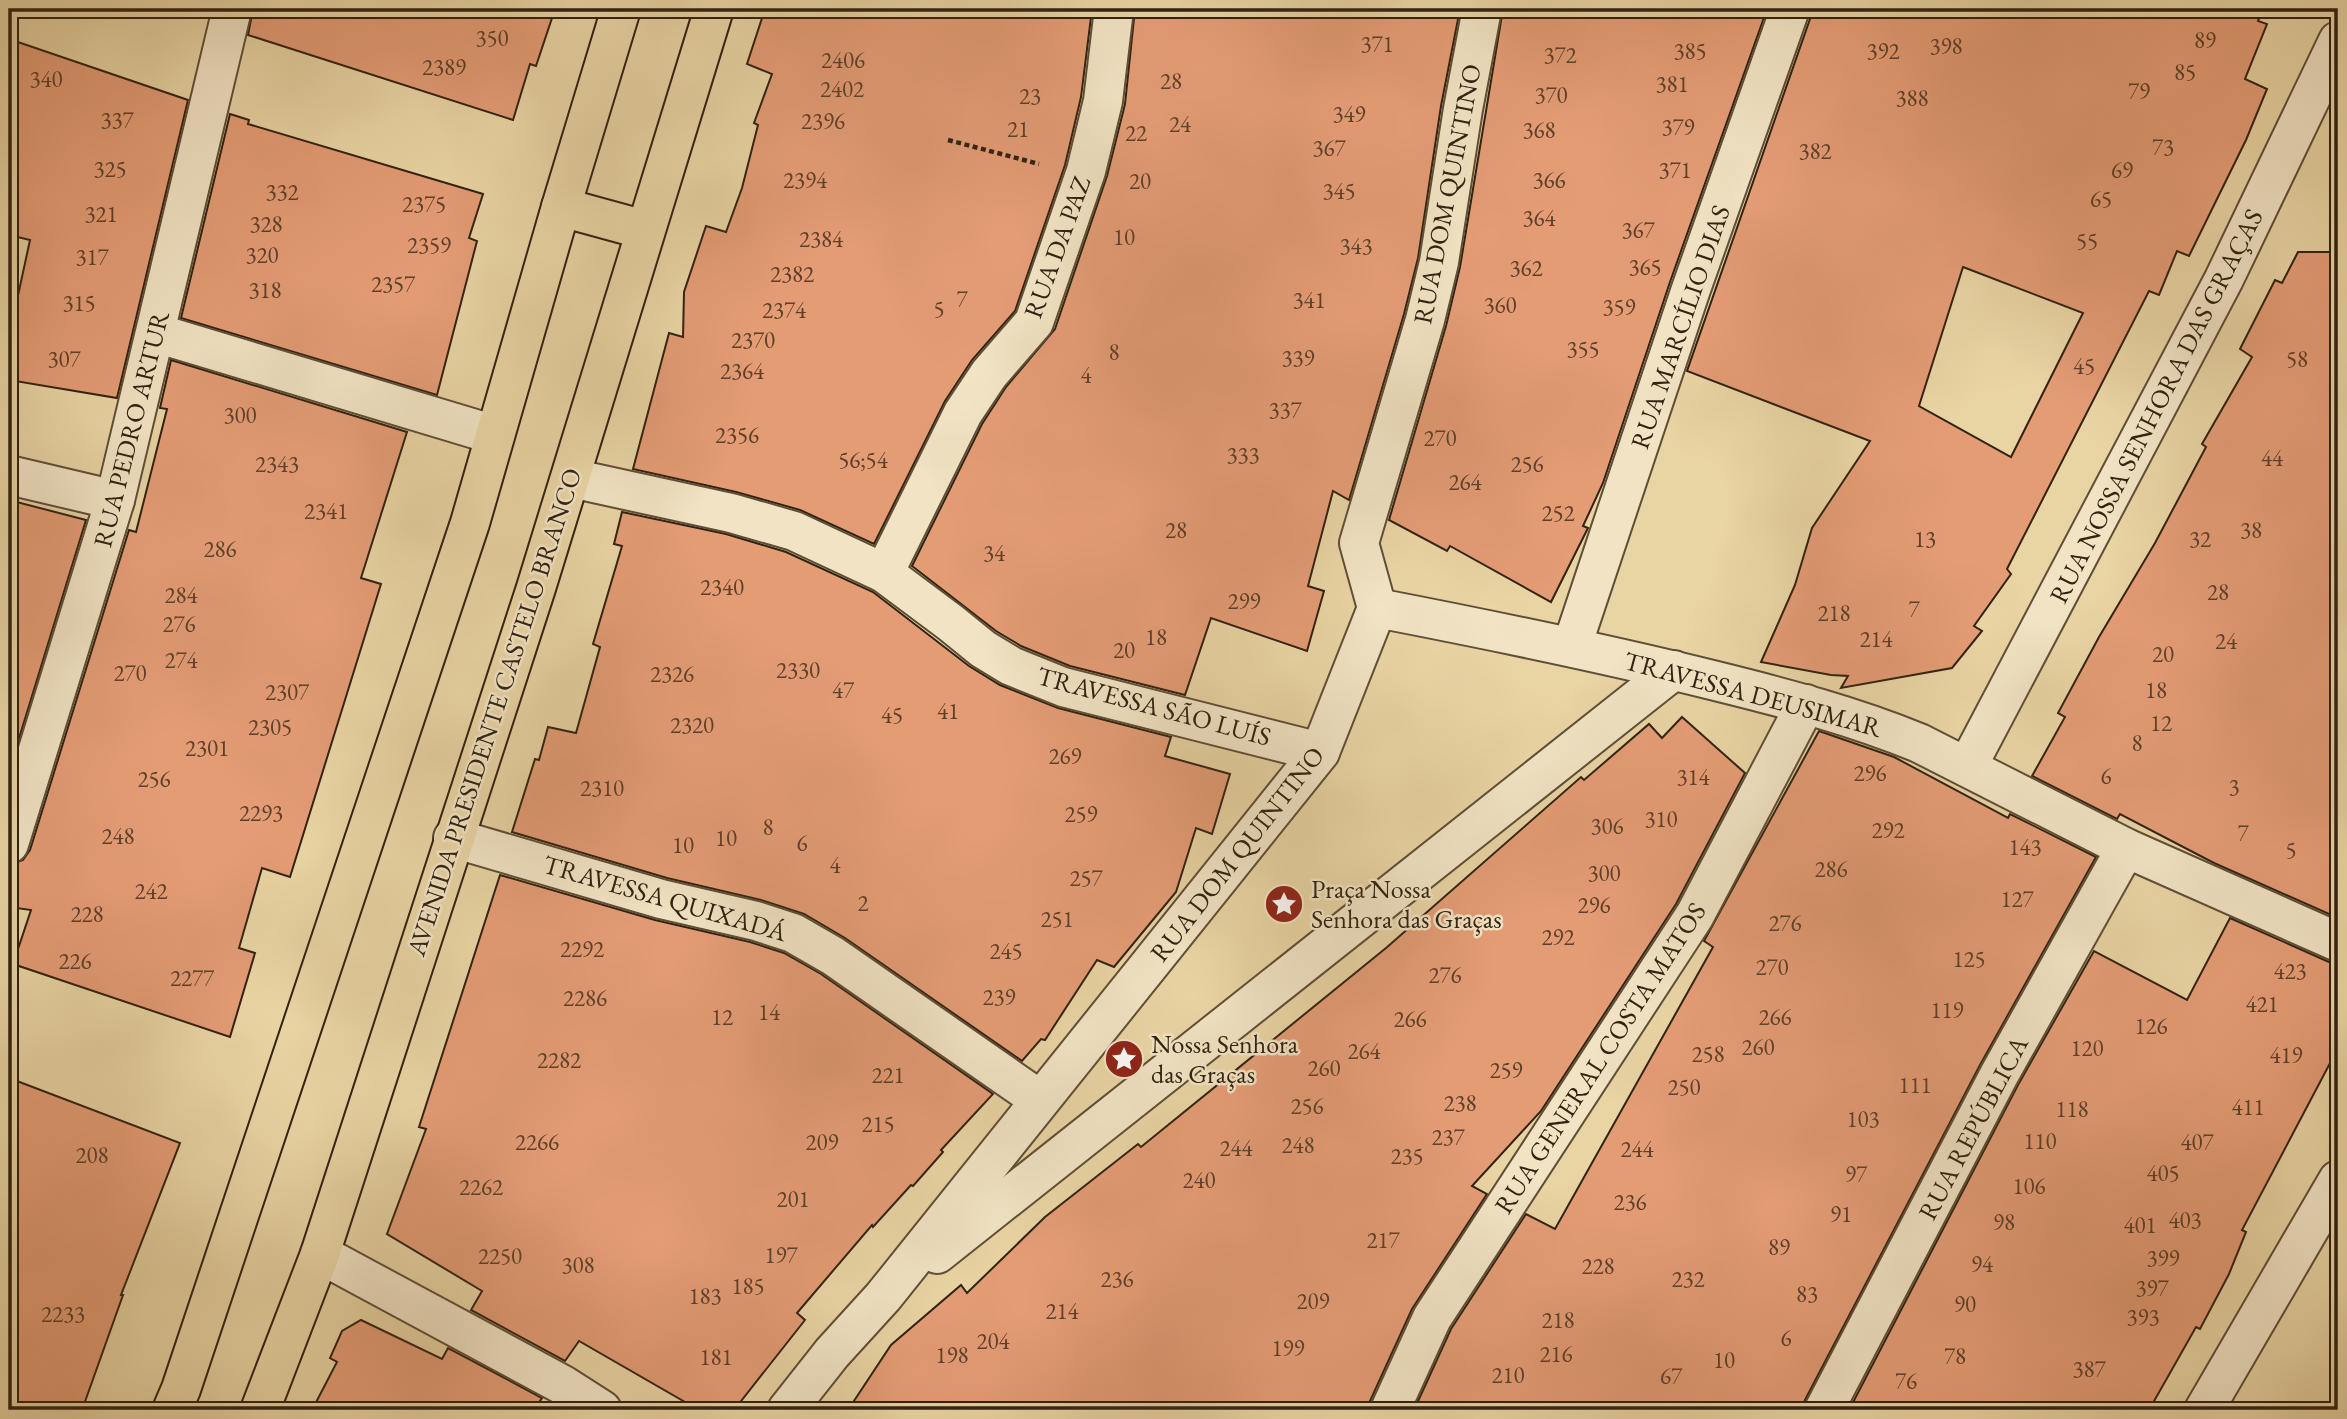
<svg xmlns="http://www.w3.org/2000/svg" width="2347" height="1419" font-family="'EB Garamond',serif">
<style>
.building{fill:#e49c75;stroke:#312211;stroke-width:2;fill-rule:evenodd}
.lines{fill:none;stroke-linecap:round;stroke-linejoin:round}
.minor-casing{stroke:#5f4e36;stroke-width:42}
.major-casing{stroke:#312211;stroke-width:42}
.path{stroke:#312211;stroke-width:4.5;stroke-dasharray:5 3.5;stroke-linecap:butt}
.minor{stroke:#f1e3c4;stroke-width:38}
.major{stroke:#e9d4a4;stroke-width:38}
.labels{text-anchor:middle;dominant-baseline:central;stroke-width:5;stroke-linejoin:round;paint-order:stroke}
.number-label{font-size:23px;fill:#5e402a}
.street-label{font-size:26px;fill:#312211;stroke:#f1e3c4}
.poi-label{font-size:26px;fill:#312211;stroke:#f1e3c4;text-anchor:start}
</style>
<rect width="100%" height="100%" fill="#e9d4a4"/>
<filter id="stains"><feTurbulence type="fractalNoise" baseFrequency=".00286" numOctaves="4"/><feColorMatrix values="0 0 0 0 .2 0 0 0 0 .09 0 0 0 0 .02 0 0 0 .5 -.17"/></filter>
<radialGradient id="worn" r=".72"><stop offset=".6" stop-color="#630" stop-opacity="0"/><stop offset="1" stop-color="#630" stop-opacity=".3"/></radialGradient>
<g class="building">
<polygon points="253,9 555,9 536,66 530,64 513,120 248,35"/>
<polygon points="765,9 1092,9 1081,97 1065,165 1015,311 972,360 945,401 874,544 800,510 736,492 633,469 669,333 683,337 684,292 706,226 726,232 742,188 758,125 754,123 772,74 747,64"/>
<polygon points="1135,9 1460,9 1441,106 1418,258 1404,314 1349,500 1333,491 1308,586 1324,591 1307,651 1211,618 1185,695 1070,666 1021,646 996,631 912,566 982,424 1006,387 1055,329 1107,176 1125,104"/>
<polygon points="1503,9 1767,9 1670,282 1603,483 1583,526 1588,528 1551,602 1450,546 1447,551 1389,520 1446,326 1460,267"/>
<path d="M1811,9H2263L2258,21L2267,24L2245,79L2267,89L2246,140L2189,256L2177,251L2159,295L2149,291L2007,569L2011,574L1974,626L1982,631L1952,668L1841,688L1848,676L1831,675L1761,662L1795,585L1812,528L1870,441L1687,371L1811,16ZM1963,267L2083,313L2011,457L1919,406Z"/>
<polygon points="9,39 188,100 117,398 9,380 9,337 30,240 9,235"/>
<polygon points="230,114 249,120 248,124 483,194 469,238 477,241 437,395 181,318"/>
<polygon points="2298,252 2338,252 2338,918 2214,863 2120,814 2117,819 2032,776 2065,717 2058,713 2099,637 2155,543 2206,447 2202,444 2252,357 2240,349 2275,280 2282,283"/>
<polygon points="171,360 407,432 361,578 381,584 290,877 262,868 239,948 255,953 230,1037 13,964 31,910 9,907 9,865 23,860 30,850 129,530 136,532 167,409 160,408"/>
<polygon points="9,500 86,520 9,771"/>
<polygon points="622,512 726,534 786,552 873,592 969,666 1000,685 1058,708 1171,737 1165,756 1230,774 1212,834 1196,828 1176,892 1114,967 1097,960 1045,1040 1041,1039 1022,1061 845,938 804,914 761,900 667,878 512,832 535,759 539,760 548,727 576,733 600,647 593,644 622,546 614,544"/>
<polygon points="1682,717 1745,773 1676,904 1541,1111 1472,1186 1487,1194 1412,1309 1370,1401 1368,1410 848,1410 891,1345 961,1285 967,1293 1045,1217 1138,1144 1141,1147 1386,948 1581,777 1584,780 1649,724 1662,738"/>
<polygon points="1819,731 1894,757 2008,818 2010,814 2096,857 1980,1065 1805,1400 1802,1410 1414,1410 1451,1329 1526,1214 1555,1229 1713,947 1704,941"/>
<polygon points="500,875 655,920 750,942 784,953 821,974 993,1094 941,1150 943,1152 913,1186 911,1185 873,1227 872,1225 797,1313 805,1320 734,1410 699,1410 579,1341 565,1361 471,1310 482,1291 387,1234 426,1129 419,1127"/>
<polygon points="2230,918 2329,962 2338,964 2338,1048 2242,1230 2246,1232 2229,1274 2200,1329 2196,1327 2149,1410 1849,1410 2018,1085 2094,951 2187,1000"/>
<polygon points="9,1078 180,1143 121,1295 123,1295 82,1410 9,1410"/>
<polygon points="361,1320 442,1359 448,1348 542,1398 534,1410 312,1410 337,1362 330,1358 342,1331"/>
</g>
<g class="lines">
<g class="minor-casing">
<g id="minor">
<polyline points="156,333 495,435"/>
<polyline points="9,475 115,500"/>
<polyline points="571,478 731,513 794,531 884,573 951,623 983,649 1011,666 1063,687 1320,752"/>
<polyline points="884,573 963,413 989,374 1034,322 1086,171 1103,101 1114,9"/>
<path d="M1377,608C1491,630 1603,653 1716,681C1785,698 1853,716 1919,743L2126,848L2338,942"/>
<polyline points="1572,646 1691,289 1790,9"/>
<polyline points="1967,767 2224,279 2338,41"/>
<polyline points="453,838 661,899 756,921 793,933 833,956 1040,1100"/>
<polyline points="9,844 115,500 232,9"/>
<polyline points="320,1254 563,1385 602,1410"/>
<polyline points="937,1254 1674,670"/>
<polyline points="787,1410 832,1353 883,1297 1320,752 1377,608 1359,543 1425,320 1439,262 1463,109 1482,9"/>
<polyline points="1390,1410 1432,1318 1695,915 1806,704"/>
<polyline points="1824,1410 1999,1075 2126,848"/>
<polyline points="2204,1410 2338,1180"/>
</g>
</g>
<g class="major-casing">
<g id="major">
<polyline points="561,207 645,230"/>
<polyline points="172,1410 181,1389 470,523 561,207 621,9"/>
<polyline points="260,1410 320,1254 536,588 714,9"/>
</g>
</g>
<polyline class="path" points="948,140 1039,164"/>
<use href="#minor" class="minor"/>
<use href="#major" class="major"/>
</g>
<defs>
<g id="sight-disc" transform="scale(2.0125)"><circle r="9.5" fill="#8f2418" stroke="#f1e3c4"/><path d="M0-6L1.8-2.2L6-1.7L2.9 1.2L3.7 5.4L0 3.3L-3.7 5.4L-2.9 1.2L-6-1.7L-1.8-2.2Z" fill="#fff"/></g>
</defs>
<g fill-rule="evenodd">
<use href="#sight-disc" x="1284" y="904"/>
<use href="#sight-disc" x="1124" y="1059"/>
</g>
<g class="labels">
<g class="number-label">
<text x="492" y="38">350</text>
<text x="2205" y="40">89</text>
<text x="1377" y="44">371</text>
<text x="1946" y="46">398</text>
<text x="1690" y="51">385</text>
<text x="1883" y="51">392</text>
<text x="1560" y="55">372</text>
<text x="843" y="60">2406</text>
<text x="444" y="67">2389</text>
<text x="2185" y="72">85</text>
<text x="46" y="79">340</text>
<text x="1171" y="81">28</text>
<text x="1672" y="84">381</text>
<text x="842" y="89">2402</text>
<text x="2139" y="91">79</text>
<text x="1551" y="95">370</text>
<text x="1030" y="96">23</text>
<text x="1912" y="98">388</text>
<text x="1349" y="114">349</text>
<text x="117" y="120">337</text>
<text x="823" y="121">2396</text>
<text x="1180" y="124">24</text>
<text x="1678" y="127">379</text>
<text x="1018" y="129">21</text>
<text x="1539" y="130">368</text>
<text x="1136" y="133">22</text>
<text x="2163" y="147">73</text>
<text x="1329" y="148">367</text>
<text x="1815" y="151">382</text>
<text x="110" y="169">325</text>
<text x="1675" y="170">371</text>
<text x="2122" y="170">69</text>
<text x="805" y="180">2394</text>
<text x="1549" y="180">366</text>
<text x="1140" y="181">20</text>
<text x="1339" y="191">345</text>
<text x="282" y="192">332</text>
<text x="2101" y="199">65</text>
<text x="424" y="204">2375</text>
<text x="101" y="214">321</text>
<text x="1539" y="218">364</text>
<text x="266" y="224">328</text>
<text x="1638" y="230">367</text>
<text x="1124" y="237">10</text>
<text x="821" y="239">2384</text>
<text x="2087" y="241">55</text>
<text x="429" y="245">2359</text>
<text x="1356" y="246">343</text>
<text x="262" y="255">320</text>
<text x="92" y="257">317</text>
<text x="1645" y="267">365</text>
<text x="1526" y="268">362</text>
<text x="792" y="274">2382</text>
<text x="393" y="284">2357</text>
<text x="265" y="290">318</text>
<text x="962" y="299">7</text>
<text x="1309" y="300">341</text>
<text x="79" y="303">315</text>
<text x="1500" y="305">360</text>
<text x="1619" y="307">359</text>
<text x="939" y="309">5</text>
<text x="784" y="310">2374</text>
<text x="753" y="340">2370</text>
<text x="1583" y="349">355</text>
<text x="1114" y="352">8</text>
<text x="1298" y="358">339</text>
<text x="64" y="359">307</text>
<text x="2297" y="359">58</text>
<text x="2084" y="366">45</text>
<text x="742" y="371">2364</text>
<text x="1086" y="375">4</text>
<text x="1285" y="410">337</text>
<text x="240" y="415">300</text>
<text x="737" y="435">2356</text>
<text x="1440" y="438">270</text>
<text x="1243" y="455">333</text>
<text x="2272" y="458">44</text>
<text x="863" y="460">56;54</text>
<text x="277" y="464">2343</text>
<text x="1527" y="464">256</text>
<text x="1465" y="482">264</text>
<text x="326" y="511">2341</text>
<text x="1558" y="513">252</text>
<text x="1176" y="530">28</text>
<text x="2251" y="530">38</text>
<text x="1925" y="539">13</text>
<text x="2200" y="539">32</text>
<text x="220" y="549">286</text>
<text x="994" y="553">34</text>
<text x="722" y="587">2340</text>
<text x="2218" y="592">28</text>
<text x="181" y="595">284</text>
<text x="1244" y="601">299</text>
<text x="1914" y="609">7</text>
<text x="1834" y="613">218</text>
<text x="179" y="624">276</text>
<text x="1156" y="637">18</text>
<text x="1876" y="639">214</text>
<text x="2226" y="641">24</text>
<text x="1124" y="650">20</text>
<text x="2163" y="654">20</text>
<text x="181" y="660">274</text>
<text x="798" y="670">2330</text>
<text x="130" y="673">270</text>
<text x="672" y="674">2326</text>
<text x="843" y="690">47</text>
<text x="2156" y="690">18</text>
<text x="287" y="692">2307</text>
<text x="948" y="711">41</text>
<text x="892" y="715">45</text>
<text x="2161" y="723">12</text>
<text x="692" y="725">2320</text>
<text x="270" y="727">2305</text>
<text x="2137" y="743">8</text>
<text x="207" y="748">2301</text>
<text x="1065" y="756">269</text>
<text x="1870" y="773">296</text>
<text x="2106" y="776">6</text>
<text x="1693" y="777">314</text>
<text x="154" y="779">256</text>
<text x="2234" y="787">3</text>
<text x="602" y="788">2310</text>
<text x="261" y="813">2293</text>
<text x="1081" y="814">259</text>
<text x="1661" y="819">310</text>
<text x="1607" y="826">306</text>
<text x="768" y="827">8</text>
<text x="1888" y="830">292</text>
<text x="2243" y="833">7</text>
<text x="118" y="836">248</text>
<text x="726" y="838">10</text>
<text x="802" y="843">6</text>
<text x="683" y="845">10</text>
<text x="2025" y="847">143</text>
<text x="2291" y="850">5</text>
<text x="835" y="865">4</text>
<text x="1831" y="869">286</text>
<text x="1604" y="873">300</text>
<text x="1086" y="878">257</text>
<text x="151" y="891">242</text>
<text x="2017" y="899">127</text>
<text x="863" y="903">2</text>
<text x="1594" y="905">296</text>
<text x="87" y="914">228</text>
<text x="1057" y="919">251</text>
<text x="1785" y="923">276</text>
<text x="1558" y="937">292</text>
<text x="582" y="949">2292</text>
<text x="1006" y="951">245</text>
<text x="1969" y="959">125</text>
<text x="75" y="961">226</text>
<text x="1772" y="967">270</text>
<text x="2290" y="971">423</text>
<text x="1445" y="975">276</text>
<text x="192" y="978">2277</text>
<text x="999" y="997">239</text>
<text x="585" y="998">2286</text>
<text x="2262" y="1004">421</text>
<text x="1947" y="1010">119</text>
<text x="769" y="1012">14</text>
<text x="722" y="1017">12</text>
<text x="1775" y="1017">266</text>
<text x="1410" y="1019">266</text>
<text x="2151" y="1026">126</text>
<text x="1758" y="1047">260</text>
<text x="2087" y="1048">120</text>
<text x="1364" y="1051">264</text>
<text x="1708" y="1054">258</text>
<text x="2286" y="1055">419</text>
<text x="559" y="1060">2282</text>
<text x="1324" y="1068">260</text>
<text x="1506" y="1070">259</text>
<text x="888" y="1075">221</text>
<text x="1915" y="1085">111</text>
<text x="1684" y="1087">250</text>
<text x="1460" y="1103">238</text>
<text x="1307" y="1106">256</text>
<text x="2248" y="1107">411</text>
<text x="2072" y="1109">118</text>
<text x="1863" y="1119">103</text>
<text x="878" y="1124">215</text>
<text x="1448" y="1137">237</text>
<text x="2040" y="1141">110</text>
<text x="537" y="1142">2266</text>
<text x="822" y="1142">209</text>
<text x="2197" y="1142">407</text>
<text x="1298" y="1145">248</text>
<text x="1236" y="1148">244</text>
<text x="1637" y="1149">244</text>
<text x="92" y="1155">208</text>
<text x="1407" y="1156">235</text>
<text x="2163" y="1173">405</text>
<text x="1856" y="1174">97</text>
<text x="1199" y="1180">240</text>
<text x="2029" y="1186">106</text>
<text x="481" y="1187">2262</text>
<text x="793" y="1199">201</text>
<text x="1630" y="1202">236</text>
<text x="1841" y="1214">91</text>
<text x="2185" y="1220">403</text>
<text x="2004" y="1222">98</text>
<text x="2140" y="1225">401</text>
<text x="1383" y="1240">217</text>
<text x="1779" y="1247">89</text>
<text x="781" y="1255">197</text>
<text x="500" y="1256">2250</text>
<text x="2163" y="1258">399</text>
<text x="1982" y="1264">94</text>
<text x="578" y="1265">308</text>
<text x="1598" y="1266">228</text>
<text x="1117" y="1279">236</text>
<text x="1688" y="1279">232</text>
<text x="748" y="1286">185</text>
<text x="2152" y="1288">397</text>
<text x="1807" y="1294">83</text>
<text x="705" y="1296">183</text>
<text x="1313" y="1301">209</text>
<text x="1965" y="1304">90</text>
<text x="1062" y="1311">214</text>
<text x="63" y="1314">2233</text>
<text x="2143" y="1317">393</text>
<text x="1558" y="1320">218</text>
<text x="1786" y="1338">6</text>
<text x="993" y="1341">204</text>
<text x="1288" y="1348">199</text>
<text x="1556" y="1354">216</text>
<text x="952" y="1355">198</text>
<text x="1955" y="1356">78</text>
<text x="716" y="1357">181</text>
<text x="1724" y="1360">10</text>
<text x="2089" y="1369">387</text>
<text x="1508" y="1375">210</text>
<text x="1671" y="1376">67</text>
<text x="1906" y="1381">76</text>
</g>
<g class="street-label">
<text transform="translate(1447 194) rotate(-79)">RUA DOM QUINTINO</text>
<text transform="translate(1057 247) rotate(-70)">RUA DA PAZ</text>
<text transform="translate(1680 327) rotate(-71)">RUA MARCÍLIO DIAS</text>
<text transform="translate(2156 406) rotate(-63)">RUA NOSSA SENHORA DAS GRAÇAS</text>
<text transform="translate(131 429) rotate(-76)">RUA PEDRO ARTUR</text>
<text transform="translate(1753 694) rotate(15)">TRAVESSA DEUSIMAR</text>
<text transform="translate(1154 706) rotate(15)">TRAVESSA SÃO LUÍS</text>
<text transform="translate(494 712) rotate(-72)">AVENIDA PRESIDENTE CASTELO BRANCO</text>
<text transform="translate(1237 854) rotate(-52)">RUA DOM QUINTINO</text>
<text transform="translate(665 898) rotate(16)">TRAVESSA QUIXADÁ</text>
<text transform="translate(1600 1058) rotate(-57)">RUA GENERAL COSTA MATOS</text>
<text transform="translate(1973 1128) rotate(-62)">RUA REPÚBLICA</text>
</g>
<g class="poi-label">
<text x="1311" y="889">Praça Nossa<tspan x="1311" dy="30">Senhora das Graças</tspan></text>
<text x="1151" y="1044">Nossa Senhora<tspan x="1151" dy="30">das Graças</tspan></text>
</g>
</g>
<rect width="2347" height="1419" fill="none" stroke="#e9d4a4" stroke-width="35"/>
<rect x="10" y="10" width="2326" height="1398" fill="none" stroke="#312211" stroke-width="3.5"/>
<rect x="18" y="18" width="2312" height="1384" fill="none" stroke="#312211" stroke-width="2"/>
<rect width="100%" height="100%" filter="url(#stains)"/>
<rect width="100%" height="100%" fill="url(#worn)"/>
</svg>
